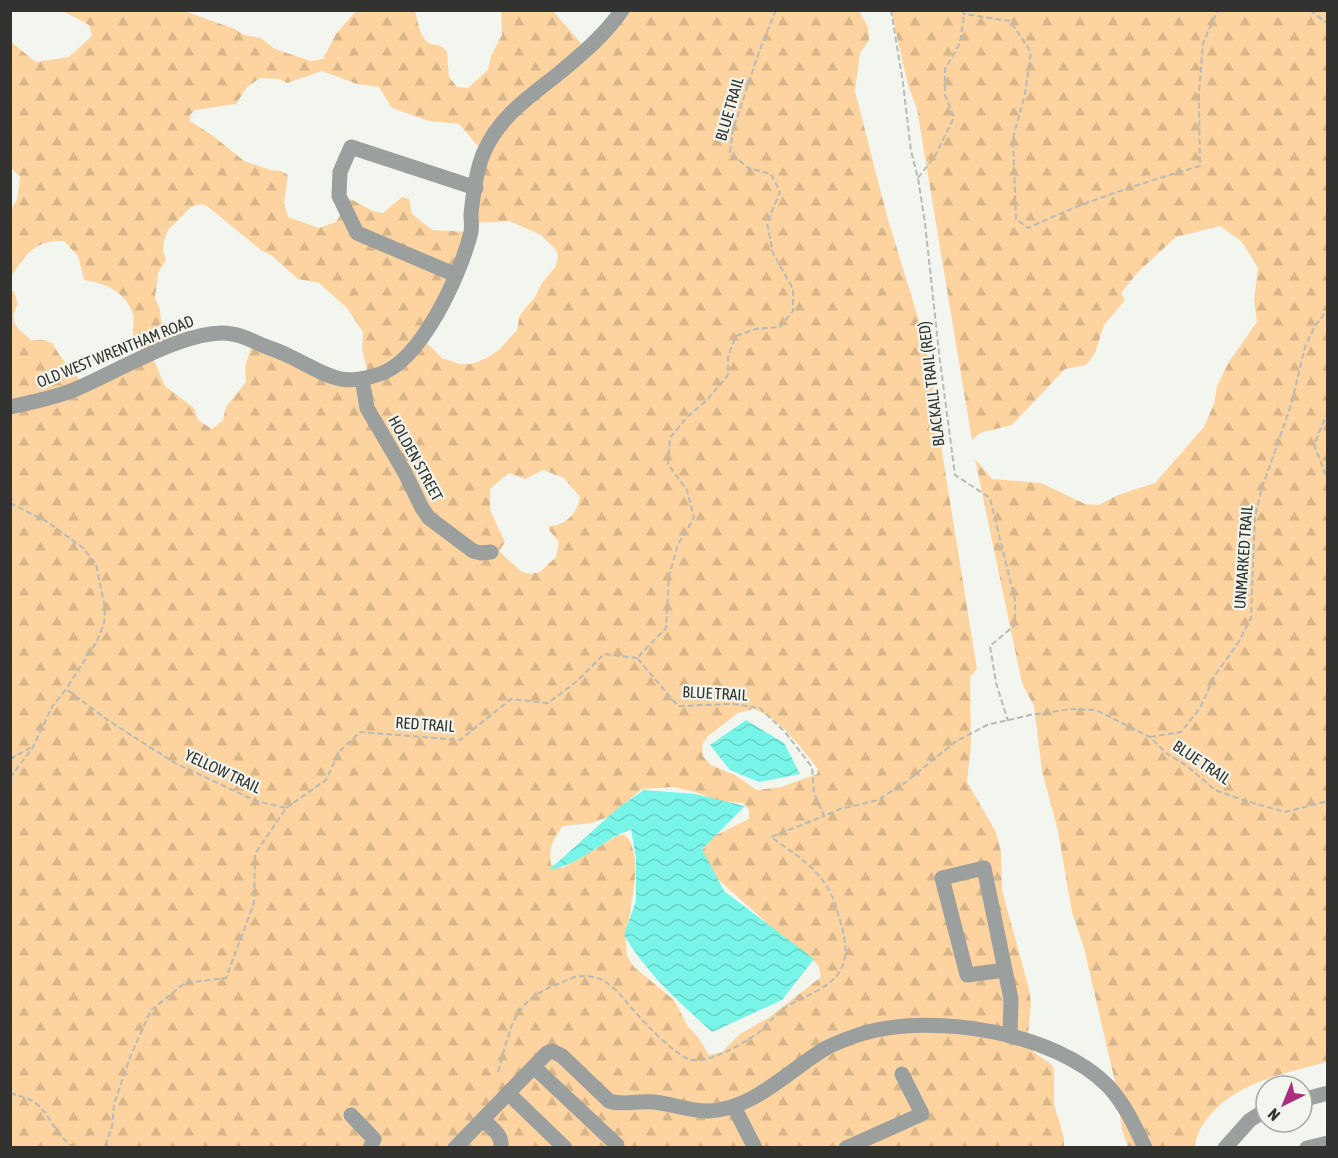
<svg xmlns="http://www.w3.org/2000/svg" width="1338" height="1158" font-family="'Asap Condensed',sans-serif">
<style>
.forest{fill:url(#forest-firs);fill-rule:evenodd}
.water{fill:url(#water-waves)}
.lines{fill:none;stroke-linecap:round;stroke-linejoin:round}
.path{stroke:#b8bbb5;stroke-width:2;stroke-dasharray:6 3;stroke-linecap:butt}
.minor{stroke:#9b9f9d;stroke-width:15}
.labels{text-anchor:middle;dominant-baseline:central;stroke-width:4.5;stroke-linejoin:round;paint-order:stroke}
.street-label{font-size:16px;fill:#323330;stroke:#f2f6ee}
</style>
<defs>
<pattern id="forest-firs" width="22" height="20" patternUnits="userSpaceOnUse" patternTransform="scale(1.5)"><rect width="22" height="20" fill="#fdd3a0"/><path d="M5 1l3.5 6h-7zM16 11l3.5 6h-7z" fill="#d9b68a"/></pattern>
<pattern id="water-waves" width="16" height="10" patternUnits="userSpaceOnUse" patternTransform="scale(1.5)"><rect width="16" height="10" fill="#79f4e8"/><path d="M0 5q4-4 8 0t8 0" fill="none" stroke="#69d2c7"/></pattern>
</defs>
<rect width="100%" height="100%" fill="#f2f6ee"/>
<g class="forest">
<path d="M63,11H184L235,29L244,35L261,38L275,49L311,61L323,59L336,34L356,11H415C418,20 419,37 429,43C437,47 437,42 447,51L449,77L457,87L468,88L488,70L491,56L502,35L501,11H553L586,49L623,11H859L868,27L869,40L860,53L855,91L887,216L927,347L943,458L977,669L970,677L971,743L967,782L996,832L1001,852L1002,890L1029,989L1031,1004L1027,1043L1035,1053L1052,1065L1054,1070V1104L1064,1138V1147H11V292L14,291L18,304C7,323 18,328 31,340H44L52,343L60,356L82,383L142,356C139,349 136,341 133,334C132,327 135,320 133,314C126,292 105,283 84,280L78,256L64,241C34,240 26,254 11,277V209L17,200L20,177L11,168V42L36,62L69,57L92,36L89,25ZM322,71L357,84L379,87L392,108L429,121L459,124L484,153L474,223L509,221L541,235L556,250L558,255L556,266L542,283L535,297L520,315L517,330L500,349L487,358L472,364H459L442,358L425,341L469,232L432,230L412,214L409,199L402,197L383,213C367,211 363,204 350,199L336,222L319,228L288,217L284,203L288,175L281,171L271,170L244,161L212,135L190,121V115L195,110L236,104L247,87L260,78L278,79L287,83ZM202,204L207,206L262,251L271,255L298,279L319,283L347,308L363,332L362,350L369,377L327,370L252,344L245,367L246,382L226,407L223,420L212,429L198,420L194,408L165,386L152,356L171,341L161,321L160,309L155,298L158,273L166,260L163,251L164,240L168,230L191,207ZM543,470L564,478L580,497C577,513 566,526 549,526V530L559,542L556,557L540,572L530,574L522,572L499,551L505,542L490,510V489L509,473L525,479ZM753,709C781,718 800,747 818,769L817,774L781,787L757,790L735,775L711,765L703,756L702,745L707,737L738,713ZM673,787L695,792L719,801L743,803L749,810V819L712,837L700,853L712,874L798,951L815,962L819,967L821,977L768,1018L740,1034L722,1052L709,1055L698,1037L687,1025L674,1000L634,967L627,956L625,933L628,927C630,901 645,856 625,835L617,836L563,868L551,865C548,849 553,839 563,826L592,823L610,816L642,789Z"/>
<path d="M891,11H1327V1062C1281,1075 1231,1082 1202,1126C1198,1132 1196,1141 1194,1147H1128L1122,1130L1116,1086L1084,948L1072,912L1058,831L1042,771L1034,706L1022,683L975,459L992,479L1041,483L1085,504L1099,505L1118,495L1155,483L1204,427L1214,404L1217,386L1229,362L1257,322L1254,300L1258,268L1242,242L1220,226L1176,237L1138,272L1121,293L1125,300L1104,325L1095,353L1086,365L1065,369L1012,425L980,433L972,440L917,109L908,85Z"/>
</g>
<g class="water">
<polygon points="746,720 784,743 800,774 759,782 730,770 710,745"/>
<path d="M644,790L695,794L745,806L702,849L724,891L814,959L782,1000L712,1032C679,1002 647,974 624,935L636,901V858L631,829C602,840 580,865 549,870L618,808Z"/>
</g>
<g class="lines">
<g class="path">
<polyline points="776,10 760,49 733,130 730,152 748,168 771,174 780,192 767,223 773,253 793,289 793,311 780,327 756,329 736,336 728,356 728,375 707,400 687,417 670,438 668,464 687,490 694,518 678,544 669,576 666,628 637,658 678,706 733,704 760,708 785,732 812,767 814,793 824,816 840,809 878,800 906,782 955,742 987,725 1030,715 1071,709 1096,710 1150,737 1166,753 1187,766 1215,790 1246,801 1285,812 1328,801"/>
<polyline points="891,10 903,83 911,151 918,178 925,223 939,353 955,475 990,498 1015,600 1015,625 990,646 996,683 1008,721"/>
<path d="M962,10L964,14L1010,21L1031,52L1025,94L1013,138L1016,219L1028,228C1083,202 1141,183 1200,166L1199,94L1203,43L1218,10"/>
<polyline points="1310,10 1325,22 1328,21"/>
<polyline points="918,178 935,156 954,117 945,95 945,69 960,43 964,15"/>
<polyline points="1328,411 1314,445 1328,480"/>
<polyline points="10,503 46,521 82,547 96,564 105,608 104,624 96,643 66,689"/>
<polyline points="1150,737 1181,732 1200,708 1215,675 1238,643 1251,618 1255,517 1261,491 1291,405 1305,347 1315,326 1328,309"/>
<polyline points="10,759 30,748"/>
<polyline points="10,778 33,747 52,707 66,689 109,721 175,763 256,801 286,808 255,854 254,903 226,978 185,983 151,1010 131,1055 114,1104 112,1127 104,1148"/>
<polyline points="286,808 326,780 339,752 360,732 460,740 511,699 548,703 576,682 604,654 637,658"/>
<path d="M498,1072C511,1028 511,1002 558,984C564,982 570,978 575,977C606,971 619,994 637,1014C648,1027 673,1052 688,1059C706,1066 744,1043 758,1033C769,1024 777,1012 789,1005C805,996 827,989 838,974C852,954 843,933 838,913C827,873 802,859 771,837L824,816"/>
<path d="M10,1093C20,1096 29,1098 37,1104C52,1118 55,1135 75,1148"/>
</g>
<g class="minor">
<polyline points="456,275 357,233 339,196 340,172 351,147 476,188"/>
<polyline points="362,379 367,408 405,473 422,508 429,518 473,551 481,553 491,552"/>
<path d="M10,407C33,402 54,398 76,389C115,373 191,326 232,334C242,335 253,341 262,345C272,349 282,352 291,357C327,374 338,388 380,374C422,360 461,273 471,232C472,226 471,220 471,214C473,195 476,170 484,152C500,116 528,98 558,74C581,55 605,35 622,10"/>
<polyline points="1005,970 967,975 942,878 984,868 1011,999 1010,1036"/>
<polyline points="534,1067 617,1145 614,1148"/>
<polyline points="508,1093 565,1148"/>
<polyline points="1302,1100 1328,1093"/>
<polyline points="734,1107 755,1148"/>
<polyline points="351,1115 374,1139 370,1148"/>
<path d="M483,1120C491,1127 503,1135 501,1148"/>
<path d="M455,1148L547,1053L552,1051L562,1056L609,1101C625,1106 638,1100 654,1102C672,1104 690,1111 708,1111C753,1110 789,1070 826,1048C837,1042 852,1037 864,1033C934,1013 1055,1032 1108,1086C1124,1103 1135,1126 1145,1148"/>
<polyline points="846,1148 922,1114 902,1074"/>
<polyline points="1225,1148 1250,1120 1266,1110"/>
<polyline points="1307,1148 1328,1143"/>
</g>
</g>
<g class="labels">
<g class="street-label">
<text transform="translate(729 109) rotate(-74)">BLUE TRAIL</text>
<text transform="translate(115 351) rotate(-22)">OLD WEST WRENTHAM ROAD</text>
<text transform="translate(931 384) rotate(-97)">BLACKALL TRAIL (RED)</text>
<text transform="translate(416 458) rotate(61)">HOLDEN STREET</text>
<text transform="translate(1243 557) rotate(-86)">UNMARKED TRAIL</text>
<text transform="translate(715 693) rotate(3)">BLUE TRAIL</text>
<text transform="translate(425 724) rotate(4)">RED TRAIL</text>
<text transform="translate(1202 762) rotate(34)">BLUE TRAIL</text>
<text transform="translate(223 771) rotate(25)">YELLOW TRAIL</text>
</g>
</g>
<rect width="1338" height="1158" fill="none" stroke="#323330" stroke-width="24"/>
<g transform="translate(1284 1104) rotate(223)"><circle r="28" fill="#f2f6ee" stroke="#a5a8a2" stroke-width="1.5"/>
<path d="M0-4.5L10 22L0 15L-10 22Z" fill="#ab2d7d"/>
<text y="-9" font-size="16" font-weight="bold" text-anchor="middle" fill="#323330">N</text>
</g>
</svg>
